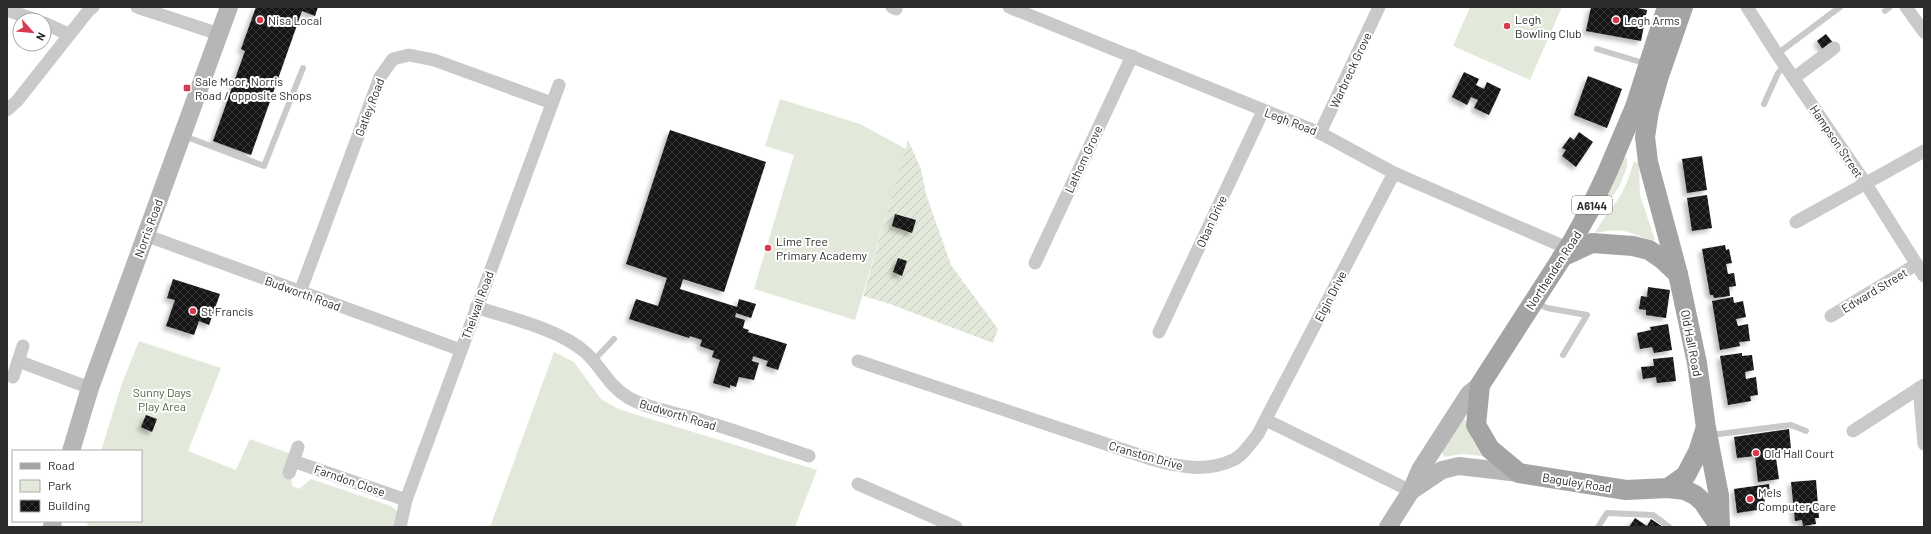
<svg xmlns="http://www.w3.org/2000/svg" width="1931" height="534" font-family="Barlow,sans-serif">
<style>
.green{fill:#e3e9da}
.garden{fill:url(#garden-furrows)}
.building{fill:url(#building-cross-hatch);filter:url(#shadow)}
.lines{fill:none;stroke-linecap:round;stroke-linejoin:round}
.lane{stroke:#c9c9c9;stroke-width:6}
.street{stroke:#c9c9c9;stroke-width:13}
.secondary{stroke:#b6b6b6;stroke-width:18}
.primary{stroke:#a4a4a4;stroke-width:20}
.poi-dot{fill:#d73a4c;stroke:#fff;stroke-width:1.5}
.labels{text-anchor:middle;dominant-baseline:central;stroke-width:4;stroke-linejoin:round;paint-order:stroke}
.shield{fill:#fff;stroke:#6b6b6b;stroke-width:1}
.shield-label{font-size:11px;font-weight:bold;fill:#2c2c2c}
.poi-label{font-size:12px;fill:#2c2c2c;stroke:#fff;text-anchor:start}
.street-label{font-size:12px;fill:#2c2c2c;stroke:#fff}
.park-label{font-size:12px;fill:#51643d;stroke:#fff}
</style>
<defs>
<pattern id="garden-furrows" width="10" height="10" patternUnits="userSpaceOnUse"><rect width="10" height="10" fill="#e3e9da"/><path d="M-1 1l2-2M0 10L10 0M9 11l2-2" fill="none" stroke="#c3c8bb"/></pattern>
<pattern id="building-cross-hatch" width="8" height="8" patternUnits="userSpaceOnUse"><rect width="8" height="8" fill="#131313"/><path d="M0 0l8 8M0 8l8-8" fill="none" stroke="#363636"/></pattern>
<filter id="shadow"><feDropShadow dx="-3.5" dy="3.5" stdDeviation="2" flood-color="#0004"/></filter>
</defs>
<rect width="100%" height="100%" fill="#fff"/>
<g class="green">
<polygon points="1470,7 1562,7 1530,80 1453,46"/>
<polygon points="780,99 860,124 906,149 855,320 754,289 794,155 765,146"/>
<polygon points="1623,157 1627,158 1627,167 1619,187 1588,231"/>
<path d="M1634,161L1639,164L1640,195L1655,240C1649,241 1635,234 1628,232C1617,229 1606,231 1595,233C1602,219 1612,209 1620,196C1627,185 1630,173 1634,161Z"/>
<polygon points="139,341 221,368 188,451 236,470 250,439 297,456 291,476 292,486 299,489 311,479 391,506 400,514 398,527 90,527 85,521 141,521 141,451 101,451 122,383"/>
<polygon points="554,352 574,362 601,399 618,409 817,470 795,527 490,527"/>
<polygon points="1464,417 1472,439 1482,456 1462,454 1444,457 1442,451"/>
</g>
<polygon class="garden" points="908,140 921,169 926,194 951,265 998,329 993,343 890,304 863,296"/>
<g class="building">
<polygon points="256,7 318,7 315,16 302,11 251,155 213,141 245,51 241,49"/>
<polygon points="1591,7 1633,7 1647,10 1641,41 1586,31"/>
<polygon points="1826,34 1834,44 1824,51 1817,41"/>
<polygon points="1464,72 1479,79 1476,85 1484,89 1487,82 1501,89 1489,115 1474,108 1478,100 1471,97 1467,105 1452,97"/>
<polygon points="1588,76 1622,89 1607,128 1574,115"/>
<polygon points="670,130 766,162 724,292 683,279 680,289 737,307 739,299 756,304 751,318 736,313 735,317 745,320 743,328 749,330 748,332 787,344 778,370 766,366 768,361 753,356 752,361 759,363 754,380 739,377 736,387 730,385 730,388 713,383 720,360 712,357 714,351 700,346 702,340 690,336 689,338 629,319 636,299 658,306 667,278 626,264"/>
<polygon points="1579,132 1593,142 1576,167 1562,156 1566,150 1562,148 1570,137 1574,140"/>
<polygon points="1702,156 1707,190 1687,193 1682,159"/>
<polygon points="1707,195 1712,228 1692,231 1687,198"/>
<polygon points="895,214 916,220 912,233 892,226"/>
<polygon points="1725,245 1726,250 1729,249 1732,263 1726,264 1728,274 1734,273 1736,286 1729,287 1730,296 1714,298 1713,295 1710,295 1702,249"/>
<polygon points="898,258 907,261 902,276 893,272"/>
<polygon points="173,279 220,294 209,325 199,321 194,335 166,326 175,300 167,298"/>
<polygon points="1648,287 1670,290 1666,318 1646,315 1646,310 1639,309 1641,296 1647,297"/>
<polygon points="1733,297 1734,303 1743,301 1746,317 1736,319 1737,323 1738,326 1748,324 1750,341 1739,342 1740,346 1720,350 1712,301"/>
<polygon points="1668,324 1672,350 1654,353 1652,347 1640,349 1637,333 1651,330 1650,327"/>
<polygon points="1742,353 1742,356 1752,355 1754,370 1745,372 1746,379 1756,377 1758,395 1750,396 1751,401 1728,405 1720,356"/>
<polygon points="1673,357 1676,381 1657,383 1656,377 1643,379 1641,367 1654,366 1653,359"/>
<polygon points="146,415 157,419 152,432 141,427"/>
<polygon points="1789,429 1791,449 1775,451 1779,479 1758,482 1755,456 1737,458 1734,437"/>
<polygon points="1816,480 1819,518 1815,518 1816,524 1803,526 1802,520 1795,521 1791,482"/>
<polygon points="1769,484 1770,493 1764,494 1765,504 1757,506 1757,510 1737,513 1734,489"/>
<polygon points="1635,518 1647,526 1651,519 1663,527 1629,527"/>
</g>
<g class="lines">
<g class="lane">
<polyline points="1885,11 1890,7"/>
<polyline points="1597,49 1647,64"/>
<polyline points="1777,54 1840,7"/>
<polyline points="1764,104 1778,73 1785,66"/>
<polyline points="184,136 264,166 303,68"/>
<polyline points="1536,303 1547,308 1587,315 1563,355"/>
<polyline points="593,361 614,339"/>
<polyline points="1711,435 1791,425 1806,431"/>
<polyline points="1598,527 1607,513 1653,515 1669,527"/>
</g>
<g class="street">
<polyline points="137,7 219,34"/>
<polyline points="892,7 896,9"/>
<polyline points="1009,7 1320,133 1394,173 1567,248"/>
<polyline points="1747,7 1777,54 1866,184 1924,276"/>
<polyline points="1906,7 1924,32"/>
<polyline points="7,10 36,20"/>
<polyline points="44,23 68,34"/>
<polyline points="1794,78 1834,48"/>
<polyline points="7,110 17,101 89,10 93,7"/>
<polyline points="1320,133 1379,7"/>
<polyline points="1796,222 1924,151"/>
<polyline points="145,235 461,350"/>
<polyline points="1035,263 1132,56"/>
<polyline points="300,292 380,77 393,59 409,55 434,60 552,103"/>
<path d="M476,307C509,318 559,329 585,352C602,367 608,386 629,398C649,409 672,412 693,418C732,429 770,443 809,456"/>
<polyline points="1831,316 1917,264"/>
<polyline points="1159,332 1263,111"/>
<polyline points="18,361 90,388"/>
<path d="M858,361L1151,459C1179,467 1207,473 1235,459C1244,454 1252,442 1258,434L1394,173"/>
<polyline points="13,377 23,346"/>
<polyline points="1919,388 1924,444"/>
<polyline points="1266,420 1411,491"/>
<polyline points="1853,431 1924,385"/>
<polyline points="293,461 406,500"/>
<polyline points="289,473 298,447"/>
<polyline points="858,484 956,527"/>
<polyline points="400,527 406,500 559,85"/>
</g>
<g class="secondary">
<polyline points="71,451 90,388 229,7"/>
<polyline points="1411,491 1442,470 1459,466 1519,473"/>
<polyline points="52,527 53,521"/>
<polyline points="1388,527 1411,491 1420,470 1469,394 1480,385"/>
</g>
<g class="primary">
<polyline points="1667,7 1635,107 1607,173 1589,211 1572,242 1480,385 1476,425 1490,449 1519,473 1626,490 1668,488 1685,490 1695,495 1703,502 1719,526"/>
<polyline points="1683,7 1659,76 1649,111 1645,137 1648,162 1678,274 1697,363 1706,428 1719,496 1720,527"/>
<polyline points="1562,257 1592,243 1633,246 1649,250 1662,259 1678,274"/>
<polyline points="1668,488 1686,475 1698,452 1705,430"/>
</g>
</g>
<g class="poi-dot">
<circle cx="260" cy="20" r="4"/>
<circle cx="1616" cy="20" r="4"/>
<circle cx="1507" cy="26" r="4"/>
<rect x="183" y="84" width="8" height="8" rx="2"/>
<circle cx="768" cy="248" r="4"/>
<circle cx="193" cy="311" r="4"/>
<circle cx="1756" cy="453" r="4"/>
<circle cx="1750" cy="499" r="4"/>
</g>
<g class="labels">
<rect class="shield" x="1572" y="196" width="40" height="18" rx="3"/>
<g class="shield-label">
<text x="1592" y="205">A6144</text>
</g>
<g class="poi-label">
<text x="1515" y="19">Legh<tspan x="1515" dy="14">Bowling Club</tspan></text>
<text x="268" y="20">Nisa Local</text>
<text x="1624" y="20">Legh Arms</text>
<text x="195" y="81">Sale Moor, Norris<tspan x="195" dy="14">Road / opposite Shops</tspan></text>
<text x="776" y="241">Lime Tree<tspan x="776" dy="14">Primary Academy</tspan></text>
<text x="201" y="311">St Francis</text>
<text x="1764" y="453">Old Hall Court</text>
<text x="1758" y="492">Mels<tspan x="1758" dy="14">Computer Care</tspan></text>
</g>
<g class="street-label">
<text transform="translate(1350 70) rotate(-65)">Warbreck Grove</text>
<text transform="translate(369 107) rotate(-69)">Gatley Road</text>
<text transform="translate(1291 121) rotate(21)">Legh Road</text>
<text transform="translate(1837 141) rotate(56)">Hampson Street</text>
<text transform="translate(1083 159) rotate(-65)">Lathom Grove</text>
<text transform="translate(1211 221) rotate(-65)">Oban Drive</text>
<text transform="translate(148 228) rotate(-70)">Norris Road</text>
<text transform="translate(1553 270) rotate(-57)">Northenden Road</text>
<text transform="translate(1874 290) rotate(-31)">Edward Street</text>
<text transform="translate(303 293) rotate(20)">Budworth Road</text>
<text transform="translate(1330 296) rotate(-63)">Elgin Drive</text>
<text transform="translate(477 305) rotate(-70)">Thelwall Road</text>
<text transform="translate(1692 343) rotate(79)">Old Hall Road</text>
<text transform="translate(678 414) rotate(17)">Budworth Road</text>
<text transform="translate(1146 455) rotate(16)">Cranston Drive</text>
<text transform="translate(350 480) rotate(19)">Farndon Close</text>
<text transform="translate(1577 482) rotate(9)">Baguley Road</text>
</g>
<g class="park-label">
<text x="162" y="392">Sunny Days<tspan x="162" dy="14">Play Area</tspan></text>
</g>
</g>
<rect width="1931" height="534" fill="none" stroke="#2c2c2c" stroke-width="16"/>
<rect x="12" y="450" width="130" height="72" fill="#ffffff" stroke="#ababab"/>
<rect x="20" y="463" width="20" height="6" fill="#a4a4a4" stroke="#ababab"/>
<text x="48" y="470" font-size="12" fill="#2c2c2c">Road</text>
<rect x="20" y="480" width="20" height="12" fill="#e3e9da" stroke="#ababab"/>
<text x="48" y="490" font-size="12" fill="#2c2c2c">Park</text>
<rect x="20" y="500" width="20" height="12" fill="url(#building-cross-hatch)" stroke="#ababab"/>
<text x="48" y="510" font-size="12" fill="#2c2c2c">Building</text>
<g transform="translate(32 32) rotate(117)"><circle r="19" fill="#ffffff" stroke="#ababab"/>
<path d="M0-3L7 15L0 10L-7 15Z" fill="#d73a4c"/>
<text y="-6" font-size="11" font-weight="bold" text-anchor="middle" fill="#2c2c2c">N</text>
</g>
</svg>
